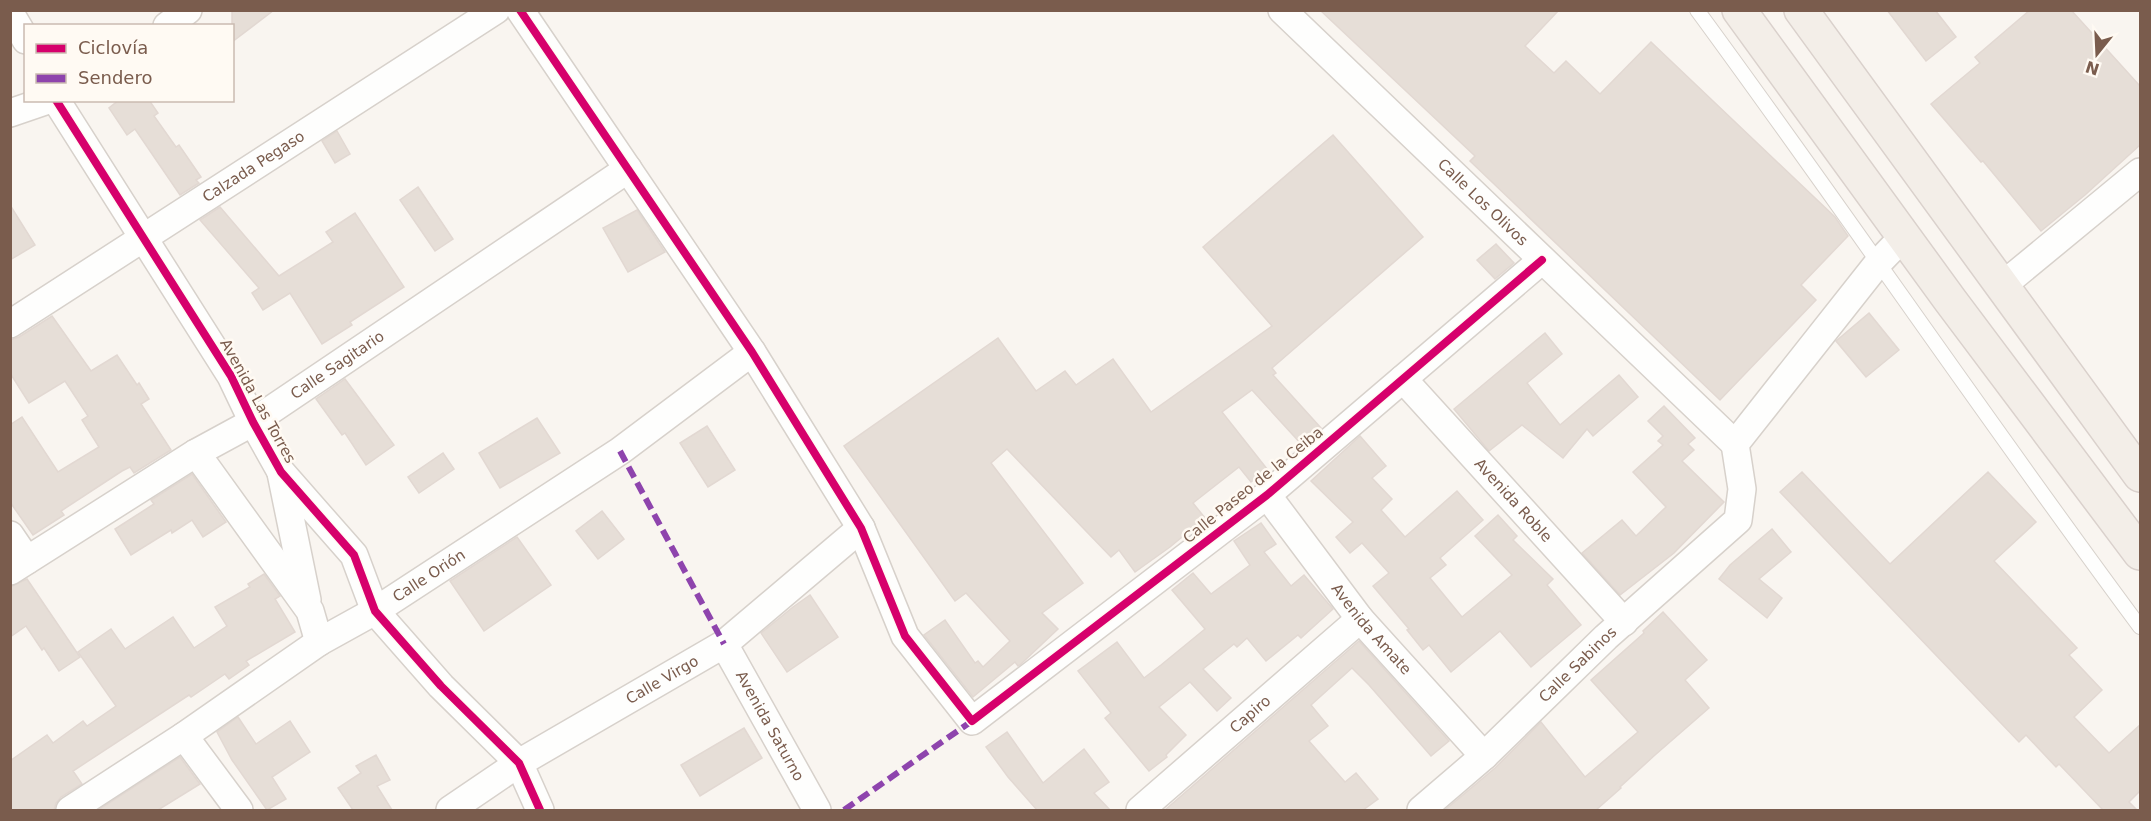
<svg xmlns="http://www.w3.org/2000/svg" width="2151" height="821" font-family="'DejaVu Sans',sans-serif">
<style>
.building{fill:#e6ded7;stroke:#e2d8d2;stroke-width:1.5}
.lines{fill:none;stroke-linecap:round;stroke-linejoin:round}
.lane-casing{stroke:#d7d1cb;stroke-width:16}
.street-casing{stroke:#d7d1cb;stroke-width:30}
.primary-casing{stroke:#dad1cc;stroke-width:36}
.lane{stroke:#fefefd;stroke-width:14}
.street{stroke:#fefefd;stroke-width:27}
.primary{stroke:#f3eee8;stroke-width:33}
.quiet{stroke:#8e44ad;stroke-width:6;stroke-dasharray:12 6;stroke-linecap:butt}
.cycleway-casing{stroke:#fffaf3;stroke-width:11}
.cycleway{stroke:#d6006c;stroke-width:8}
.labels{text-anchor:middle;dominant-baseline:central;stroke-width:5;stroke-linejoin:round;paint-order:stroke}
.street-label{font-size:15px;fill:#7a5c4d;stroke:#fffaf3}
</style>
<rect width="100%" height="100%" fill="#f9f5f0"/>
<g class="building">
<polygon points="232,10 274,10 232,42"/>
<polygon points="1320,10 1559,10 1525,46 1554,73 1566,61 1600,94 1651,42 1835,217 1848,236 1801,285 1816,300 1720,400 1470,161 1475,156"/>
<polygon points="1887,10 1935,10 1956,37 1926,61"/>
<polygon points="2030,10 2071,10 2140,86 2140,145 2085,195 2041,231 1983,161 1981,162 1931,104 1980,63 1975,57"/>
<polygon points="119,100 149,100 158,113 154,116 176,147 179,145 201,177 196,180 199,183 180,195 135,129 127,135 109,108"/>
<polygon points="337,131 350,154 335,163 322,141"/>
<polygon points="1333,135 1423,237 1272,368 1276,373 1273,375 1321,428 1302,445 1252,390 1222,412 1267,469 1251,482 1239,467 1193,503 1205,518 1170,547 1135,572 1119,550 1111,557 1007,449 991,463 1083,583 1042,613 1058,629 1021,664 1018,666 1015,662 973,697 924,635 945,620 975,663 978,661 983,667 1010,641 966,593 955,601 844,446 998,338 1036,391 1065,371 1076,385 1113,359 1151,412 1272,326 1203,247"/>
<polygon points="418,187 453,239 435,251 400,200"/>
<polygon points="10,205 35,245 10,260"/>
<polygon points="220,207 279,276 333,242 326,232 355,213 404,287 350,322 352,325 322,344 290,293 263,310 252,293 259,288 200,220"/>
<polygon points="637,210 665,252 628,272 603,228"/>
<polygon points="1496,244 1514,263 1495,279 1477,260"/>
<polygon points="1869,313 1899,350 1866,377 1836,341"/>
<polygon points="52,316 91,371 117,355 137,385 139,383 149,399 141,404 171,450 134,473 130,467 122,471 61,511 64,515 33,535 10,502 10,425 22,417 58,472 99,447 82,420 88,416 65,381 29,403 10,373 10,340 19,337"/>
<polygon points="1545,333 1562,354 1527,383 1560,425 1619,375 1638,397 1593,436 1587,429 1563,458 1522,425 1489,451 1454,409"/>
<polygon points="345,379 394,445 366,465 345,433 342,435 316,399"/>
<polygon points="1664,406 1695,438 1688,444 1694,450 1682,461 1724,502 1674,553 1620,595 1582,553 1622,520 1636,536 1666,507 1633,472 1663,445 1658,441 1663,436 1648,421"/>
<polygon points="537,418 560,453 500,488 479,453"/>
<polygon points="707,426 735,470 708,487 680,443"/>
<polygon points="1360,436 1386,466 1372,478 1392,499 1381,510 1405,537 1457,491 1483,520 1440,558 1446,565 1430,578 1462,617 1512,575 1475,536 1498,515 1517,536 1513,540 1553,579 1547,585 1581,625 1531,667 1500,631 1451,672 1429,645 1423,650 1407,630 1409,629 1373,586 1389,573 1362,543 1350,553 1336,537 1353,522 1311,481"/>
<polygon points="443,453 454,469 419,493 408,477"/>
<polygon points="1802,472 1890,564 1988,472 2036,522 1994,561 2077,648 2069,655 2102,690 2074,717 2109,753 2140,725 2140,791 2129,802 2137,810 2103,810 2059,764 2056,767 2026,735 2019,742 1780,492"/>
<polygon points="192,474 226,522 203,537 192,520 172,533 171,530 131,555 115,529 154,504 151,500"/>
<polygon points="602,511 624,539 598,559 576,531"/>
<polygon points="1261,523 1276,544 1264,552 1291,586 1304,575 1333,609 1301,638 1298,635 1266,661 1247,638 1237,647 1234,644 1203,669 1231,698 1217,711 1190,682 1159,707 1186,735 1166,755 1167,757 1149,771 1105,718 1111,713 1078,671 1117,642 1144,678 1161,665 1205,629 1172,590 1193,573 1211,594 1250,565 1234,541"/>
<polygon points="1772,529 1791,552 1759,579 1782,598 1767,618 1719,579 1730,565"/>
<polygon points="517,537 551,585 484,631 450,581"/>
<polygon points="264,574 280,596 275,599 295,632 246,661 249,665 229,679 225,674 191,697 189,695 73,771 82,784 61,797 56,803 54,810 10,810 10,761 47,735 53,743 83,721 87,726 116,706 78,652 111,629 125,649 173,617 194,648 227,626 215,607 250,587 248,584"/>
<polygon points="27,579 80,657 59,671 44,648 42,650 26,626 10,637 10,587"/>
<polygon points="810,595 838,637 787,672 761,633 793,607"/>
<polygon points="1663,612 1707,660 1685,680 1709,708 1655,755 1620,787 1621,788 1596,810 1445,810 1495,768 1541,722 1585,777 1638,732 1591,680 1644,633 1643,631"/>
<polygon points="1359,641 1449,741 1431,756 1369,685 1352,668 1311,705 1328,726 1309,741 1345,782 1356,773 1378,799 1363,810 1165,810"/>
<polygon points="238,717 256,744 290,721 310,752 272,777 286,799 267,810 232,760 217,732"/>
<polygon points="744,728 762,758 700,796 681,765"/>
<polygon points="1007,732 1043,783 1084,749 1109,782 1094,793 1110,810 1037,810 1008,777 986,747"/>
<polygon points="376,755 390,780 377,786 392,810 353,810 338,788 361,773 356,766"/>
<polygon points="180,757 200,784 158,810 98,810"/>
</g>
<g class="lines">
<g class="lane-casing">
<path id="lane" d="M1697,10C1847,214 1989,424 2140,627"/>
</g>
<g class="street-casing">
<g id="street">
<polyline points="520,10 752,352 861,528 905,636 972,721 1267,495 1542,260"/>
<path id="s1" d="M1282,10L1735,444"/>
<polyline points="10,13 26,40"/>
<polyline points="167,26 188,10"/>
<polyline points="56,100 231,376 253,422 281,472 354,555 375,611 441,686 519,763 540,810"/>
<polyline points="10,113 48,100"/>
<polyline points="2003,285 2140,172"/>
<path id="s2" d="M10,324L496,10"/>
<path id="s3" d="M1403,379L1624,622"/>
<polyline points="196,453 310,611 319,642"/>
<polyline points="281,473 307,600"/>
<path id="s4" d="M1267,495L1360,619L1484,756"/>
<polyline points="10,535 27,560"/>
<path id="s5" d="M10,571L196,453L253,422L628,169"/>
<path id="s6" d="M724,644L817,810"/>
<polyline points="184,736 239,810"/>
<path id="s7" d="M70,810L184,736L319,642L375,611L620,451L752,352"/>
<path id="s8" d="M450,810L519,763L724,644L861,528"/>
<path id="s9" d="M1140,810L1360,619"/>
<path id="s10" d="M1421,810L1484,756L1606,637L1738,520L1742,489L1735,444L1878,263L1904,236"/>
</g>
</g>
<g class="primary-casing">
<g id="primary">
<polyline points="1739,10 1950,300 2140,553"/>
<polyline points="1801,10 2140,475"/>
</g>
</g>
<use href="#lane" class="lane"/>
<use href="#street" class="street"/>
<use href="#primary" class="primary"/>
<g class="quiet">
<polyline points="620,451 724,644"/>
<polyline points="844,810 972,721"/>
</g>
<g class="cycleway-casing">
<g id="cycleway">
<polyline points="520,10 752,352 861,528 905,636 972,721 1267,495 1542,260"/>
<polyline points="56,100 231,376 253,422 281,472 354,555 375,611 441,686 519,763 540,810"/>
</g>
</g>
<use href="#cycleway" class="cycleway"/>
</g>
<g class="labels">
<g class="street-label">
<text stroke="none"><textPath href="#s2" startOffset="290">Calzada Pegaso</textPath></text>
<text stroke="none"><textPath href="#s1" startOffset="278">Calle Los Olivos</textPath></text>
<text stroke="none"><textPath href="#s5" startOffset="387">Calle Sagitario</textPath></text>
<text transform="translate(258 401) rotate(61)">Avenida Las Torres</text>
<text transform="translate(1253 485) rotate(-39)">Calle Paseo de la Ceiba</text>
<text stroke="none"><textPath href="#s3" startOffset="164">Avenida Roble</textPath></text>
<text stroke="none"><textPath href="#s7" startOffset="429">Calle Orión</textPath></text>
<text stroke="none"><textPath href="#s4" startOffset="170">Avenida Amate</textPath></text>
<text stroke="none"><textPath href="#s10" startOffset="214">Calle Sabinos</textPath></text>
<text stroke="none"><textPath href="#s8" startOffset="249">Calle Virgo</textPath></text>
<text stroke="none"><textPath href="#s9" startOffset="146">Capiro</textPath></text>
<text stroke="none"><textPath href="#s6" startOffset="94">Avenida Saturno</textPath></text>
</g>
</g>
<rect width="2151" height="821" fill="none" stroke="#7a5c4d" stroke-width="24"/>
<rect x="24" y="24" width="210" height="78" fill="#fffaf3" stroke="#cabbb1" stroke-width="1.5"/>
<rect x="36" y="44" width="30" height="9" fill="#d6006c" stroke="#cabbb1" stroke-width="1.5"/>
<text x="78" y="54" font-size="18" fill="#7a5c4d">Ciclovía</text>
<rect x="36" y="74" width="30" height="9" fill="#8e44ad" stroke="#cabbb1" stroke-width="1.5"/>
<text x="78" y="84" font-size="18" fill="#7a5c4d">Sendero</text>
<g transform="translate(2097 54) rotate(198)" stroke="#fffaf3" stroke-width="4.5" paint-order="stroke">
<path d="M0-4.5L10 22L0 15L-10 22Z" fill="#7a5c4d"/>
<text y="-9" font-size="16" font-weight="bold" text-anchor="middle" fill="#7a5c4d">N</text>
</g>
</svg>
